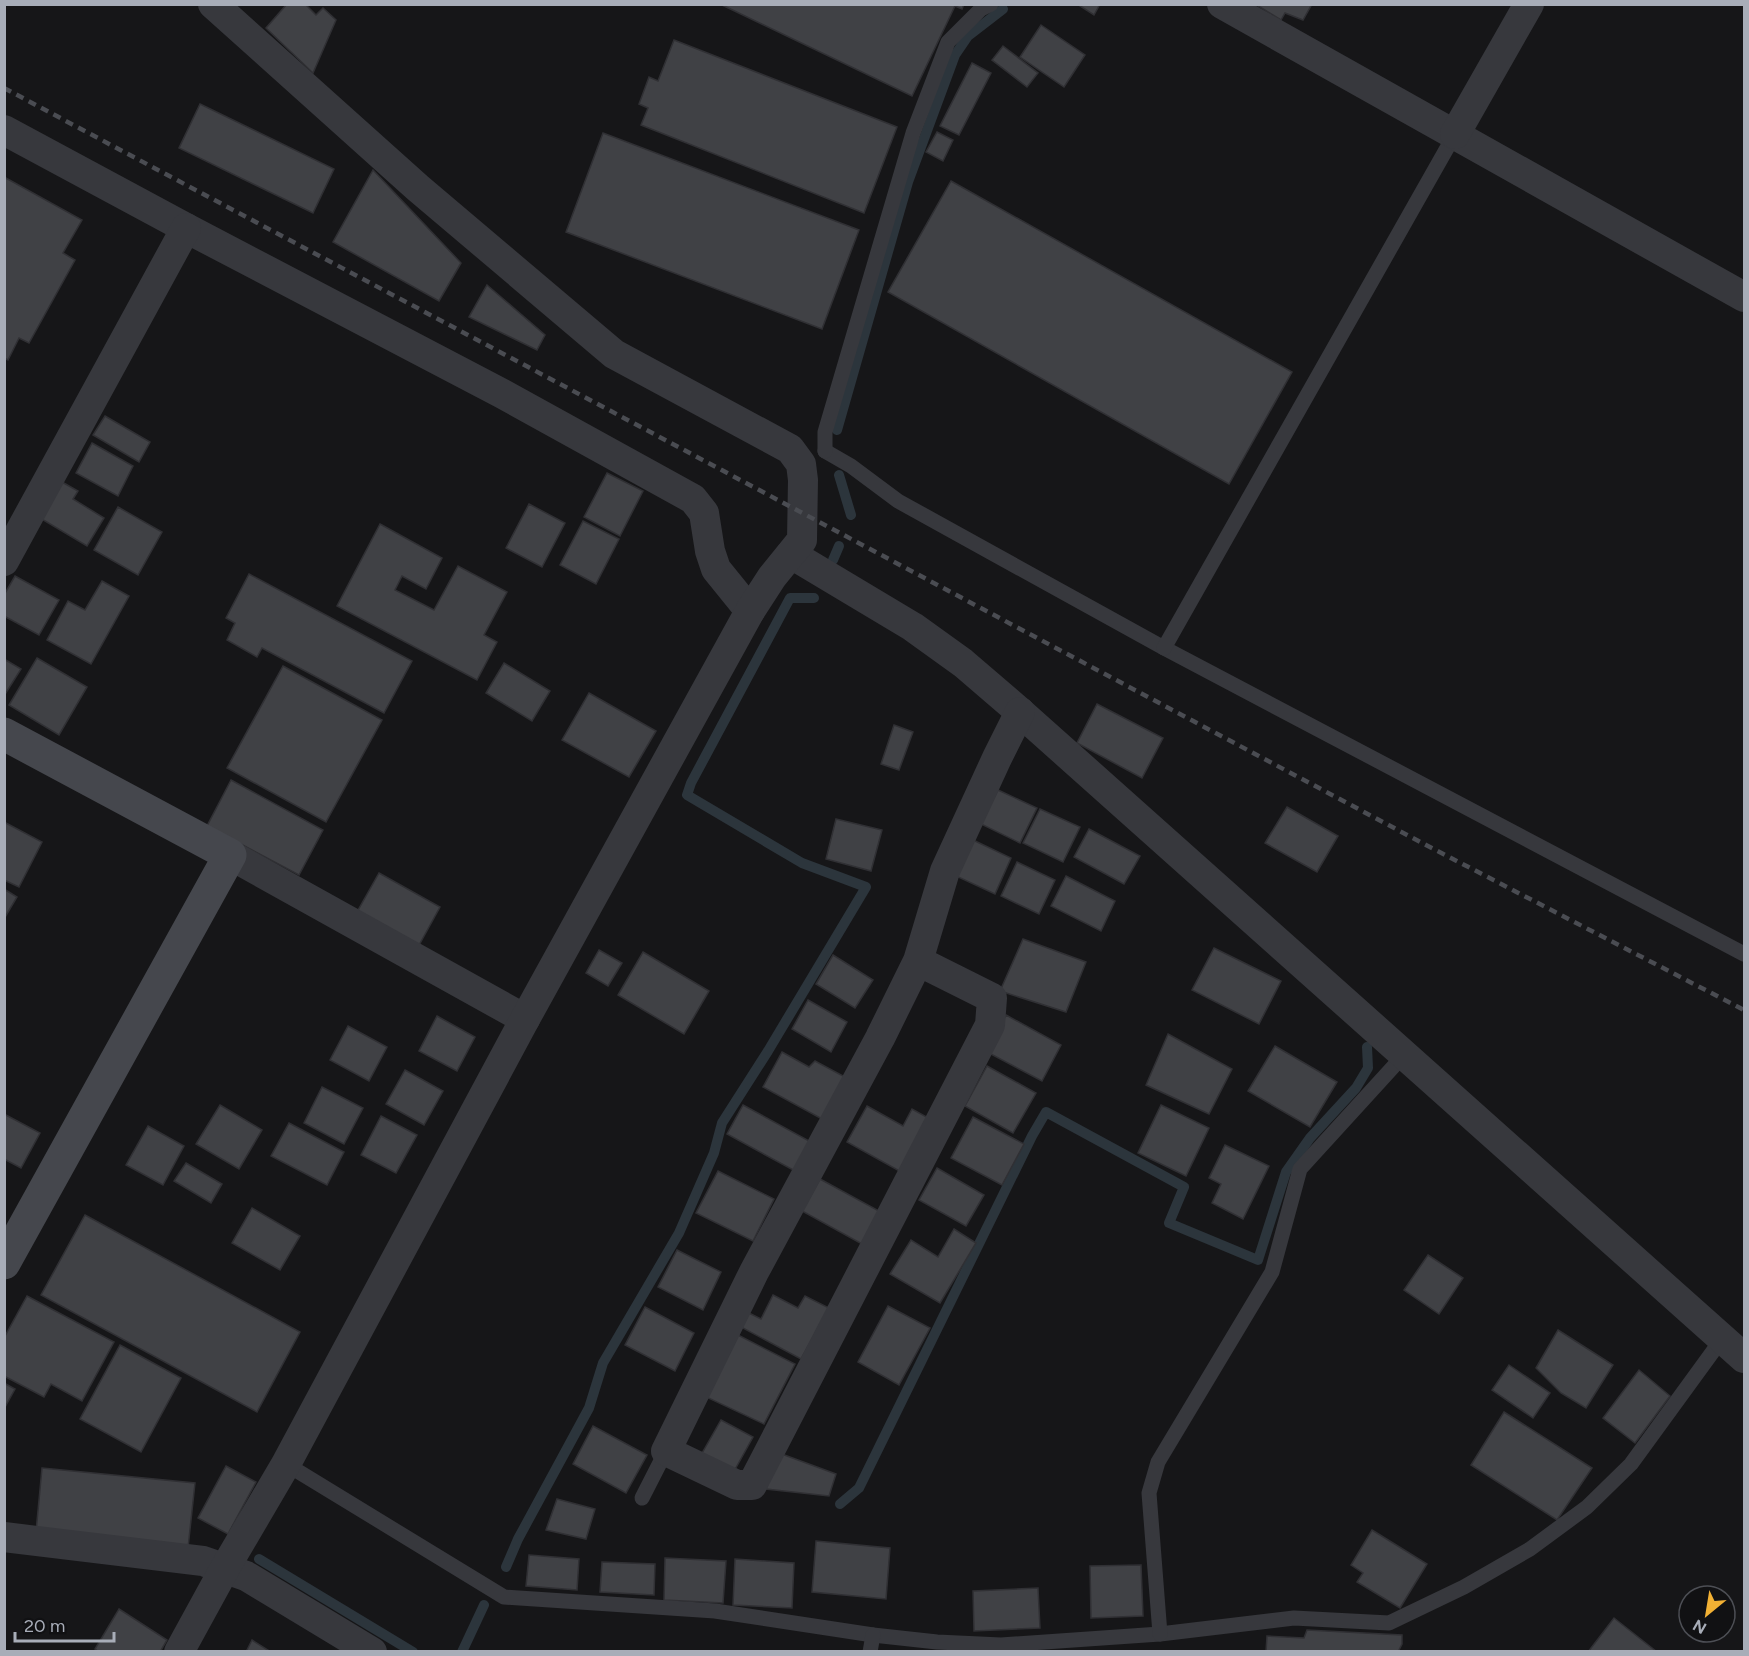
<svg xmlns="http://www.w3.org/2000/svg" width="1749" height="1656" font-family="Figtree,sans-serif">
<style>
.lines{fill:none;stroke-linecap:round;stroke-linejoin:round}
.stream{stroke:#2c353c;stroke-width:10}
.building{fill:#404145;stroke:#303034;stroke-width:1.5}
.lane{stroke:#37383d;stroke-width:15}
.street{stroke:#37383d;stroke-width:30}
.secondary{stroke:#45474d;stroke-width:33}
.rail{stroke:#4a4c52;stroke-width:4.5;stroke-dasharray:8 6;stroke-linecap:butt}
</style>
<rect width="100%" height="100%" fill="#161618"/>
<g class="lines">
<g class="stream">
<polyline points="837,430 908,182 955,55 968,36 1003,9"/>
<polyline points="839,475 851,515"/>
<polyline points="833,560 839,546"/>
<polyline points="840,1504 859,1488 1032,1136 1046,1112 1184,1187 1169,1223 1258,1260 1286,1172 1310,1138 1356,1088 1368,1068 1367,1047"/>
<polyline points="259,1559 413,1652"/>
<polyline points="506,1567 518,1539 589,1408 603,1363 679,1233 714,1153 722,1123 768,1051 866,887 802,863 687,795 691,783 790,598 814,598"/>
<polyline points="462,1652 484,1605"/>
</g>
</g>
<g class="building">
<polygon points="287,4 305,4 316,15 323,8 336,20 313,73 266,28"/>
<polygon points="720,4 964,4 962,9 955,6 912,96"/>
<polygon points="1077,4 1100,4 1094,15"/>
<polygon points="1255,4 1312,4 1303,20 1285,13 1281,20"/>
<polygon points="1041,25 1085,55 1064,87 1020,57"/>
<polygon points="674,40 897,127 864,213 641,125 648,108 639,104 649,77 658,81"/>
<polygon points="1003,46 1038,73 1027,87 992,60"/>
<polygon points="972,63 991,73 959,135 940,126"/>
<polygon points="200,104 334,169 313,213 179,148"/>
<polygon points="937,132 953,140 943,161 926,152"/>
<polygon points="603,133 859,230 822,329 566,232"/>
<polygon points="373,170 461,263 439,301 333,242"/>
<polygon points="4,177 82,220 63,253 75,260 29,343 19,338 8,360 4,358"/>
<polygon points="951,181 1292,372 1229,484 888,292"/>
<polygon points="487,285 545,335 537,350 469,317"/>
<polygon points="105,416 150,442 139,462 93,435"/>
<polygon points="92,443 133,466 118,496 76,473"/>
<polygon points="607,473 643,491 620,536 584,517"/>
<polygon points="62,482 78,491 73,499 104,518 87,546 40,518"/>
<polygon points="529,504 565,523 542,567 506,548"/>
<polygon points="118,507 162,532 138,575 94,550"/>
<polygon points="583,521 619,539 596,584 560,565"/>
<polygon points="380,524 442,558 426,589 402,576 395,590 434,610 458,566 507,592 484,635 497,642 477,680 337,606"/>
<polygon points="249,574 412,661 384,713 262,648 257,657 227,640 235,623 226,618"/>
<polygon points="15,576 59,600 39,635 4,616 4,595"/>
<polygon points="102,581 129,596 91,664 47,640 68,601 85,610"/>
<polygon points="37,658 87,687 59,735 9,705"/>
<polygon points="4,659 21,669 4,696"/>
<polygon points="504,663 550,691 532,721 486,693"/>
<polygon points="283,666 382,720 326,822 227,768"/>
<polygon points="589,693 656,731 629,777 562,740"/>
<polygon points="1097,704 1163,738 1142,778 1077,743"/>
<polygon points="894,725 913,732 899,770 881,764"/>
<polygon points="231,780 323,830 299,875 207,826"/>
<polygon points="998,790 1037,808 1020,843 981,824"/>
<polygon points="1287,807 1338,836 1317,872 1265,843"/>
<polygon points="1040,809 1080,827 1063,862 1023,843"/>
<polygon points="836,819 882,830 871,871 826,859"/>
<polygon points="4,822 42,842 19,887 4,880"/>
<polygon points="1089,829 1140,856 1124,884 1074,857"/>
<polygon points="973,840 1011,858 995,894 956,876"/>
<polygon points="1017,862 1055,880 1039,914 1001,896"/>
<polygon points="379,873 440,907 418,947 357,912"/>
<polygon points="1066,876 1115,901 1101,931 1051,906"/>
<polygon points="4,889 17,897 4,919"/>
<polygon points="1023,939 1086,962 1066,1012 1000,991"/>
<polygon points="1214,948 1281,981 1259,1024 1192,990"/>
<polygon points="599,950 622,963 608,986 586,973"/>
<polygon points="643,952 709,991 684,1034 618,995"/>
<polygon points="833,955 873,980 855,1008 816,984"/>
<polygon points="808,1000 847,1022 831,1052 792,1029"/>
<polygon points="1006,1015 1061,1045 1042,1081 987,1052"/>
<polygon points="437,1016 475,1037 457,1071 419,1051"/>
<polygon points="348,1026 387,1047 369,1081 330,1060"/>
<polygon points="1168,1034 1232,1069 1209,1114 1146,1085"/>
<polygon points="1275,1046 1337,1082 1310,1127 1248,1091"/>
<polygon points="782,1052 809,1067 815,1061 845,1077 822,1119 763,1087"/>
<polygon points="987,1066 1036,1093 1013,1133 965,1106"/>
<polygon points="405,1070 443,1091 424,1125 386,1104"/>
<polygon points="322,1087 363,1108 344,1144 304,1123"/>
<polygon points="220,1105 262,1130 239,1169 196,1144"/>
<polygon points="743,1105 811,1142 795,1171 727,1134"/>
<polygon points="1161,1105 1209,1128 1186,1176 1138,1153"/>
<polygon points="867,1106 903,1126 912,1109 932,1120 903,1173 847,1142"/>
<polygon points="4,1114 40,1133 21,1168 4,1159"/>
<polygon points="381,1116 417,1135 396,1173 361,1155"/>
<polygon points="973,1117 1024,1144 1002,1185 951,1158"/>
<polygon points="289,1123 344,1152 327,1185 271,1156"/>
<polygon points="148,1126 184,1146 163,1185 126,1165"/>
<polygon points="1225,1145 1269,1166 1243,1219 1212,1203 1221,1184 1209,1178"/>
<polygon points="186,1163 222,1184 211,1203 174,1181"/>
<polygon points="937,1168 984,1195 966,1226 919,1200"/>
<polygon points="718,1171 774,1199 753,1241 696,1213"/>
<polygon points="820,1179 879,1211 862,1244 802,1211"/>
<polygon points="252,1208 300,1236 280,1270 232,1243"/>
<polygon points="85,1215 300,1332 257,1412 41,1295"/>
<polygon points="954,1229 976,1243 940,1303 890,1274 911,1240 938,1257"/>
<polygon points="677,1250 721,1272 703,1310 658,1287"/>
<polygon points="1428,1255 1463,1278 1439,1314 1404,1290"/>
<polygon points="773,1295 798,1308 805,1296 829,1308 801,1359 741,1327 749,1313 761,1319"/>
<polygon points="27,1296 114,1342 82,1401 51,1384 44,1397 4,1376 4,1338"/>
<polygon points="888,1306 930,1328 899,1385 858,1362"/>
<polygon points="645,1307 694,1333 675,1371 625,1345"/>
<polygon points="1558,1330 1613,1365 1586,1408 1561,1393 1536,1368"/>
<polygon points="734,1333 795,1364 764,1424 704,1396"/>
<polygon points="120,1345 181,1378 141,1452 80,1419"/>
<polygon points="1509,1365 1550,1393 1533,1418 1492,1390"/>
<polygon points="1639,1370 1670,1396 1635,1443 1603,1418"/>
<polygon points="4,1383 15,1389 4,1409"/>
<polygon points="1504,1412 1592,1468 1557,1520 1471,1465"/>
<polygon points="721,1420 753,1437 733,1473 701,1455"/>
<polygon points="593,1426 647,1455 626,1493 573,1464"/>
<polygon points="779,1453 836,1474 829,1496 766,1489"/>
<polygon points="226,1466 256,1482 228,1534 198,1518"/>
<polygon points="42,1468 195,1483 188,1548 36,1532"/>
<polygon points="557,1499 595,1509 586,1539 546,1530"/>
<polygon points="1372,1530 1427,1564 1400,1608 1357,1582 1363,1573 1351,1565"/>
<polygon points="816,1541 890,1548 886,1599 812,1592"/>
<polygon points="529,1555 579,1559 577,1590 526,1586"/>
<polygon points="665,1558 726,1561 723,1603 664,1600"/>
<polygon points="735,1559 794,1563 792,1608 733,1605"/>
<polygon points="602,1562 655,1564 654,1595 600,1592"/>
<polygon points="1141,1565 1143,1616 1091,1618 1090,1566"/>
<polygon points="1038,1588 1040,1628 974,1631 973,1591"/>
<polygon points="119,1609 167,1640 160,1652 99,1652 95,1649"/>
<polygon points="1614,1618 1657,1652 1588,1652"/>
<polygon points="1307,1630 1402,1635 1402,1644 1398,1652 1266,1652 1267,1636 1304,1638"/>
<polygon points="252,1640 271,1652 246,1652"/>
</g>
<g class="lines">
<g class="lane">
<polyline points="825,451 851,466 898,501 1164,648 1744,954"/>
<polyline points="825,451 825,432 913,133 948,42 981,9 991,4"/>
<polyline points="1164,648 1455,134"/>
<polyline points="286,1464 504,1597 715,1611 873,1635 937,1642 1001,1645 1160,1634 1294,1618 1389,1623 1464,1587 1530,1549 1587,1507 1631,1464 1722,1339"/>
<polyline points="642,1498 666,1451"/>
<polyline points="1160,1634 1149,1493 1158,1462 1272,1272 1300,1169 1404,1055"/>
<polyline points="870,1652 873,1635"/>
</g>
<g class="street">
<polyline points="1222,4 1744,297"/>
<polyline points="4,130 186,228 501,393 693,499 704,513 710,551 716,569 750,611"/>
<polyline points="1455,134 1529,4"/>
<polyline points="791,554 913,627 963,663 1020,712 1744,1358"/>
<polyline points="4,561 186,228"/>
<polyline points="230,855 525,1019"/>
<polyline points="918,961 992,998 990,1025 752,1485 737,1485 666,1451 754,1272 880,1038 918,961 945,871 997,758 1020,712"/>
<polyline points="4,1537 203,1561 246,1576 372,1652"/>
<polyline points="179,1652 225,1568 286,1464 525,1019 750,611 772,577 802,540 803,480 801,464 790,449 614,354 418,188 213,4"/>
</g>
<polyline class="secondary" points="4,734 230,855 4,1263"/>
<polyline class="rail" points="4,88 1426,845 1744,1010"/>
</g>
<rect width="1749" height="1656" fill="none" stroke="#a8adb8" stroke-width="12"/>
<g transform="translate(1707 1614) rotate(210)"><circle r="28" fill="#111113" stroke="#4d4f55" stroke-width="1.5"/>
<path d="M0-4.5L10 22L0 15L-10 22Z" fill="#f2b134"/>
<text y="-9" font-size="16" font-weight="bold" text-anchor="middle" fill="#a8adb8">N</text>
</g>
<path d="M15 1632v9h99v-9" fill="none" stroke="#a8adb8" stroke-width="3"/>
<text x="24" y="1632" font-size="18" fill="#a8adb8" stroke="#111113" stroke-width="4.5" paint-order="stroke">20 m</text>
</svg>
